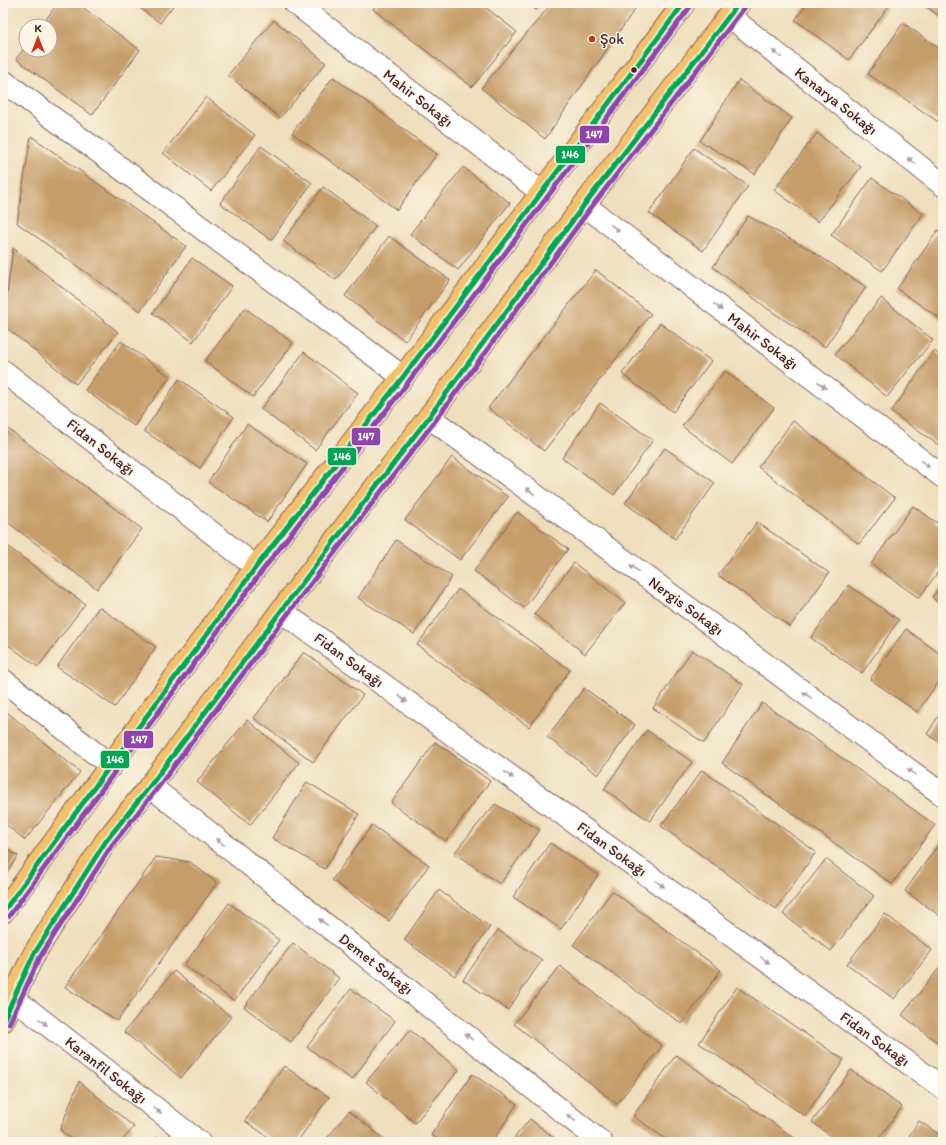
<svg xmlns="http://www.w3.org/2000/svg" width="946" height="1145" font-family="Itim,sans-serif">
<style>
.building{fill:#c59d69}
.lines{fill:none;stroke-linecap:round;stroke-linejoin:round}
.minor-casing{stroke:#83625e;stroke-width:24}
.major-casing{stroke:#83625e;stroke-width:24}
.minor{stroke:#fff;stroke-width:22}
.major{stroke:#f4c16b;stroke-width:22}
.bus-1-casing{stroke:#fcf5e5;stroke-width:8}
.bus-2-casing{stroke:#fcf5e5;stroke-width:8}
.bus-1{stroke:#00a651;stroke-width:5}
.bus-2{stroke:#8e44ad;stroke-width:5}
.oneway{fill:#ae9aa0}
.poi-dot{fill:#c8321e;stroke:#fcf5e5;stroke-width:1.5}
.bus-dot{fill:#4a1f2b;stroke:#fcf5e5;stroke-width:1.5}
.labels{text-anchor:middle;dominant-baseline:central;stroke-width:3;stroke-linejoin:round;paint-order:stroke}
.poi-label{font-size:15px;fill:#4a1f2b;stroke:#fcf5e5;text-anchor:start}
.street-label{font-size:15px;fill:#4a1f2b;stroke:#fcf5e5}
.line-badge{stroke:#fcf5e5;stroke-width:1.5}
.badge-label{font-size:11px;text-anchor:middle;font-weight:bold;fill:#fff}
</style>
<rect width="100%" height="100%" fill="#fcf5e5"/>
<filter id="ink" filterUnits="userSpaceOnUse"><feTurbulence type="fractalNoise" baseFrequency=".025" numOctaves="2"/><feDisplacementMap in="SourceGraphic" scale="8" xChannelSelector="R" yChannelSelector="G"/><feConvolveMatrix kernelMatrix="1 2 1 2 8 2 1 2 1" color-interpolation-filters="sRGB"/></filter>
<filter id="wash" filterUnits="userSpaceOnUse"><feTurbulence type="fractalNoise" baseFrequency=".012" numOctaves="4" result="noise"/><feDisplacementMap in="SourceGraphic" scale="16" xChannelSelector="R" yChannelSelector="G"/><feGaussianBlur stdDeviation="0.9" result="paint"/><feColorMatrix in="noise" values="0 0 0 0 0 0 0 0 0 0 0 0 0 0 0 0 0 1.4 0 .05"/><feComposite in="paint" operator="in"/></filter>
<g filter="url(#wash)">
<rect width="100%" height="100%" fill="#eedebc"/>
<g id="blocks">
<g class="building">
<polygon points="58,3 77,3 140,50 92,115 16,59 26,46 26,50 50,50 50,26 41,26"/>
<polygon points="133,3 175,3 160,23"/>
<polygon points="378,3 480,3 517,32 472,87 373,9"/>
<polygon points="528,3 542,3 536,10"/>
<polygon points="552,3 639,3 545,139 481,88"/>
<polygon points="808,3 891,3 849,60 795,20"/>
<polygon points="925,3 943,3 943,19 924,5"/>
<polygon points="274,20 326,63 280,118 228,75"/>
<polygon points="903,23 943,51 943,125 868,74"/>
<polygon points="333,77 437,154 397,210 292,133"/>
<polygon points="739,80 792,118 755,174 700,141"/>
<polygon points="206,97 255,135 211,191 163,153"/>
<polygon points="817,133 861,167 818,222 774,190"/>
<polygon points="31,136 186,246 140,311 17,223"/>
<polygon points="261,146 312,183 271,240 220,203"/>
<polygon points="694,148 748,186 703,251 649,213"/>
<polygon points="463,167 510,203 458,270 410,234"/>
<polygon points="872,178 923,214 882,271 831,235"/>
<polygon points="323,187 376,226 336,280 283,241"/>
<polygon points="748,216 809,249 866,287 825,347 768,309 713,267"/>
<polygon points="938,230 943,233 943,318 942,320 897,289"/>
<polygon points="389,236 450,280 405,341 345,296"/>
<polygon points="13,248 118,332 76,384 3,325"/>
<polygon points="192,258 232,286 193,342 153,313"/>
<polygon points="596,270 651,314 544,451 488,408"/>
<polygon points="881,298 933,340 887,397 835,354"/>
<polygon points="245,308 293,343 253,397 205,361"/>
<polygon points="660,323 711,361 673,412 622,374"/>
<polygon points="121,341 170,377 134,426 85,390"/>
<polygon points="934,351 943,357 943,448 891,412"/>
<polygon points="304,352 358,393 315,450 261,409"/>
<polygon points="725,371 774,408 732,464 682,426"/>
<polygon points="179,379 234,417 200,468 144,431"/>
<polygon points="600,403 653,440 614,495 562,458"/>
<polygon points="793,421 895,498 859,544 758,467"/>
<polygon points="247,424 307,464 267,522 208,482"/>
<polygon points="3,425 142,529 97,589 3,519"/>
<polygon points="665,448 715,483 675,539 625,503"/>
<polygon points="452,457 508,497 460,560 405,520"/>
<polygon points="913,506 943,527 943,565 919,598 871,564"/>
<polygon points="517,512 568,549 524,608 474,571"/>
<polygon points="757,522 829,573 790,627 718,575"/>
<polygon points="396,540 452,577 414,634 358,598"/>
<polygon points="3,543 85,604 38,667 3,641"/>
<polygon points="574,563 625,603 585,654 534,614"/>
<polygon points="943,584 943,608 932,597"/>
<polygon points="848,585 899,620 862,673 811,638"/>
<polygon points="458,589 570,670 529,727 417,645"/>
<polygon points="99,607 156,647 115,707 57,667"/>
<polygon points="906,629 943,656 943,676 917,712 870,679"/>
<polygon points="692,650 743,684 704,743 653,708"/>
<polygon points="304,652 363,695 313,762 254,718"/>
<polygon points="584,688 635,725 598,775 547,737"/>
<polygon points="762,703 821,743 935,825 892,884 722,763"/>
<polygon points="3,709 80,772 25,840 3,822"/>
<polygon points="943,709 943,745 927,734"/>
<polygon points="247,720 299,763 250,825 197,782"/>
<polygon points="647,730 692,762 650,821 604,789"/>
<polygon points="435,742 490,781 446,841 391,803"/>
<polygon points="702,770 816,852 776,909 661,826"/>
<polygon points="307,782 359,814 325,869 272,838"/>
<polygon points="495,804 540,830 500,884 454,853"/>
<polygon points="372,825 429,865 389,921 332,880"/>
<polygon points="943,838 943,918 905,891"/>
<polygon points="550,843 598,875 561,929 513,897"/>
<polygon points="3,846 18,856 3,879"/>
<polygon points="156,857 190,862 217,883 117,1021 65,987"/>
<polygon points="826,859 874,896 831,951 783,914"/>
<polygon points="439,890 490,927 455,976 404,940"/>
<polygon points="612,891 721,970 682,1024 573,945"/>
<polygon points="229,903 279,940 234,1001 184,965"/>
<polygon points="885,914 932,950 894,999 847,964"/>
<polygon points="498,930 542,960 508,1010 463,980"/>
<polygon points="293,943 339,978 291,1042 244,1007"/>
<polygon points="943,963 943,1047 902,1015"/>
<polygon points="560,966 662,1046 617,1104 514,1024"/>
<polygon points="174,971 231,1017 181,1078 124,1032"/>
<polygon points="737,987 844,1060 805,1116 699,1043"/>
<polygon points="351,989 395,1021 352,1080 307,1047"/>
<polygon points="410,1030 459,1070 415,1123 366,1082"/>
<polygon points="676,1055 800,1142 670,1142 633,1116"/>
<polygon points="284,1066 329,1097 297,1142 275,1142 245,1121"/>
<polygon points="851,1070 902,1107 876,1142 839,1142 812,1122"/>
<polygon points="472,1074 517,1104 492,1142 443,1142 431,1135"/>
<polygon points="79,1081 134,1127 121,1142 75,1142 60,1130"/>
<polygon points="349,1111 388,1142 324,1142"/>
<polygon points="530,1119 559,1142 511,1142"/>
<polygon points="919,1121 943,1137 943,1142 905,1142"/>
<polygon points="157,1137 163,1142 152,1142"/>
</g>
</g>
</g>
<g filter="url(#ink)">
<use href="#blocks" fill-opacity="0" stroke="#83625e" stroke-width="1"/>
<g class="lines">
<g class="minor-casing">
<g id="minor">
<polyline points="295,3 541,192"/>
<polyline points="729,16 943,185"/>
<polyline points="3,81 403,377"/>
<polyline points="584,205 943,477"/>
<polyline points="3,371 256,567"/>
<polyline points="429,417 943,795"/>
<polyline points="281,611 943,1088"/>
<polyline points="3,680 111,766"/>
<polyline points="150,786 601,1142"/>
<polyline points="13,998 199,1142"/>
</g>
</g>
<g class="major-casing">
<g id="major">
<polyline points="3,912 256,567 403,377 684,3"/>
<polyline points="3,1021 13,998 34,954 106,841 150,786 281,611 429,417 584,205 739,3"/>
</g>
</g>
<use href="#minor" class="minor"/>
<use href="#major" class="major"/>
<g class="bus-1-casing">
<g id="bus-1">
<polyline points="3,912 256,567 403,377 684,3"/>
<polyline points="3,1021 34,954 106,841 150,786 281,611 429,417 584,205 739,3"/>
</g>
</g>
<g class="bus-2-casing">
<g id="bus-2">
<polyline points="9,916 262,571 409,381 690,7"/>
<polyline points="9,1024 40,957 112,845 156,790 287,615 435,421 590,209 745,7"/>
</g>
</g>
<use href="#bus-1" class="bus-1"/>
<use href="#bus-2" class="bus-2"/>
</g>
<defs><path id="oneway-solid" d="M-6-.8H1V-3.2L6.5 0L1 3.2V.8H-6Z"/></defs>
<g class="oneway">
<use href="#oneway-solid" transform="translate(777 54) rotate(-142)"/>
<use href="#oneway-solid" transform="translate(912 161) rotate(-142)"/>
<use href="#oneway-solid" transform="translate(615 228) rotate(37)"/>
<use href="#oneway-solid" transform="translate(718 307) rotate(37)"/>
<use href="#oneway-solid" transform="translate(822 385) rotate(37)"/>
<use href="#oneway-solid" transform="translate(925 464) rotate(37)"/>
<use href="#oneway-solid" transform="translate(530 491) rotate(-144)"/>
<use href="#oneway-solid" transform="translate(634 568) rotate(-144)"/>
<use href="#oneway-solid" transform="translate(807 695) rotate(-144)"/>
<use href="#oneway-solid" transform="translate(403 699) rotate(36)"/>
<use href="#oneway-solid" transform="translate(912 772) rotate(-144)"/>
<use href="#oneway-solid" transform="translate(509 775) rotate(36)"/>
<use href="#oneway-solid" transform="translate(220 842) rotate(-142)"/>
<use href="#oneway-solid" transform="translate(660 884) rotate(36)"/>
<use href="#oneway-solid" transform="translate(323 922) rotate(-142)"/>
<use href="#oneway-solid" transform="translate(765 960) rotate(36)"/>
<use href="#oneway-solid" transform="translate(43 1022) rotate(38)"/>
<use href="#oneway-solid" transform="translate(469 1037) rotate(-142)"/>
<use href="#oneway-solid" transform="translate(157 1110) rotate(38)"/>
<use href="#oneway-solid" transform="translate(571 1118) rotate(-142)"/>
</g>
</g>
<circle class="poi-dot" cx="592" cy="39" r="4"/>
<circle class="bus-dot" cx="634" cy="70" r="3.5"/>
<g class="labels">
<g class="poi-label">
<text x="600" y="39">Şok</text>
</g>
<g class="street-label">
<text transform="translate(418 98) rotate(38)">Mahir Sokağı</text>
<text transform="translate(836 101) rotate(38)">Kanarya Sokağı</text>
<text transform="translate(763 341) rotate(37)">Mahir Sokağı</text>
<text transform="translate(101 447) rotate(38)">Fidan Sokağı</text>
<text transform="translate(686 606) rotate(36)">Nergis Sokağı</text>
<text transform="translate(349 660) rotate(36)">Fidan Sokağı</text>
<text transform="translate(612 849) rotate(36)">Fidan Sokağı</text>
<text transform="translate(376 964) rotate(38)">Demet Sokağı</text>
<text transform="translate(875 1039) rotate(36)">Fidan Sokağı</text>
<text transform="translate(106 1070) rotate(38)">Karanfil Sokağı</text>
</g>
</g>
<g class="line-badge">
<rect x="579" y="125" width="31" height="19" rx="4" fill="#8e44ad"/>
<rect x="555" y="145" width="31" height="19" rx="4" fill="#00a651"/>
<rect x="351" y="427" width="30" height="19" rx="4" fill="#8e44ad"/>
<rect x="327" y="447" width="30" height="19" rx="4" fill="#00a651"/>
<rect x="123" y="730" width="31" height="19" rx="4" fill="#8e44ad"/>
<rect x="100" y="750" width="30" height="19" rx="4" fill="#00a651"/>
</g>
<g class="badge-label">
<text x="594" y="138">147</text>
<text x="570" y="158">146</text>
<text x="366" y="440">147</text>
<text x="342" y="460">146</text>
<text x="139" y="743">147</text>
<text x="115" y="763">146</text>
</g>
<rect width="946" height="1145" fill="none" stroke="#fcf5e5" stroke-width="16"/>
<g transform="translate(38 38)"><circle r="19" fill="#fcf5e5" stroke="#b59f9b"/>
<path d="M0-3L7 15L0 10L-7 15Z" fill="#c8321e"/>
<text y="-6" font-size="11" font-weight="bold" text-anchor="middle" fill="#4a1f2b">K</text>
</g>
</svg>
